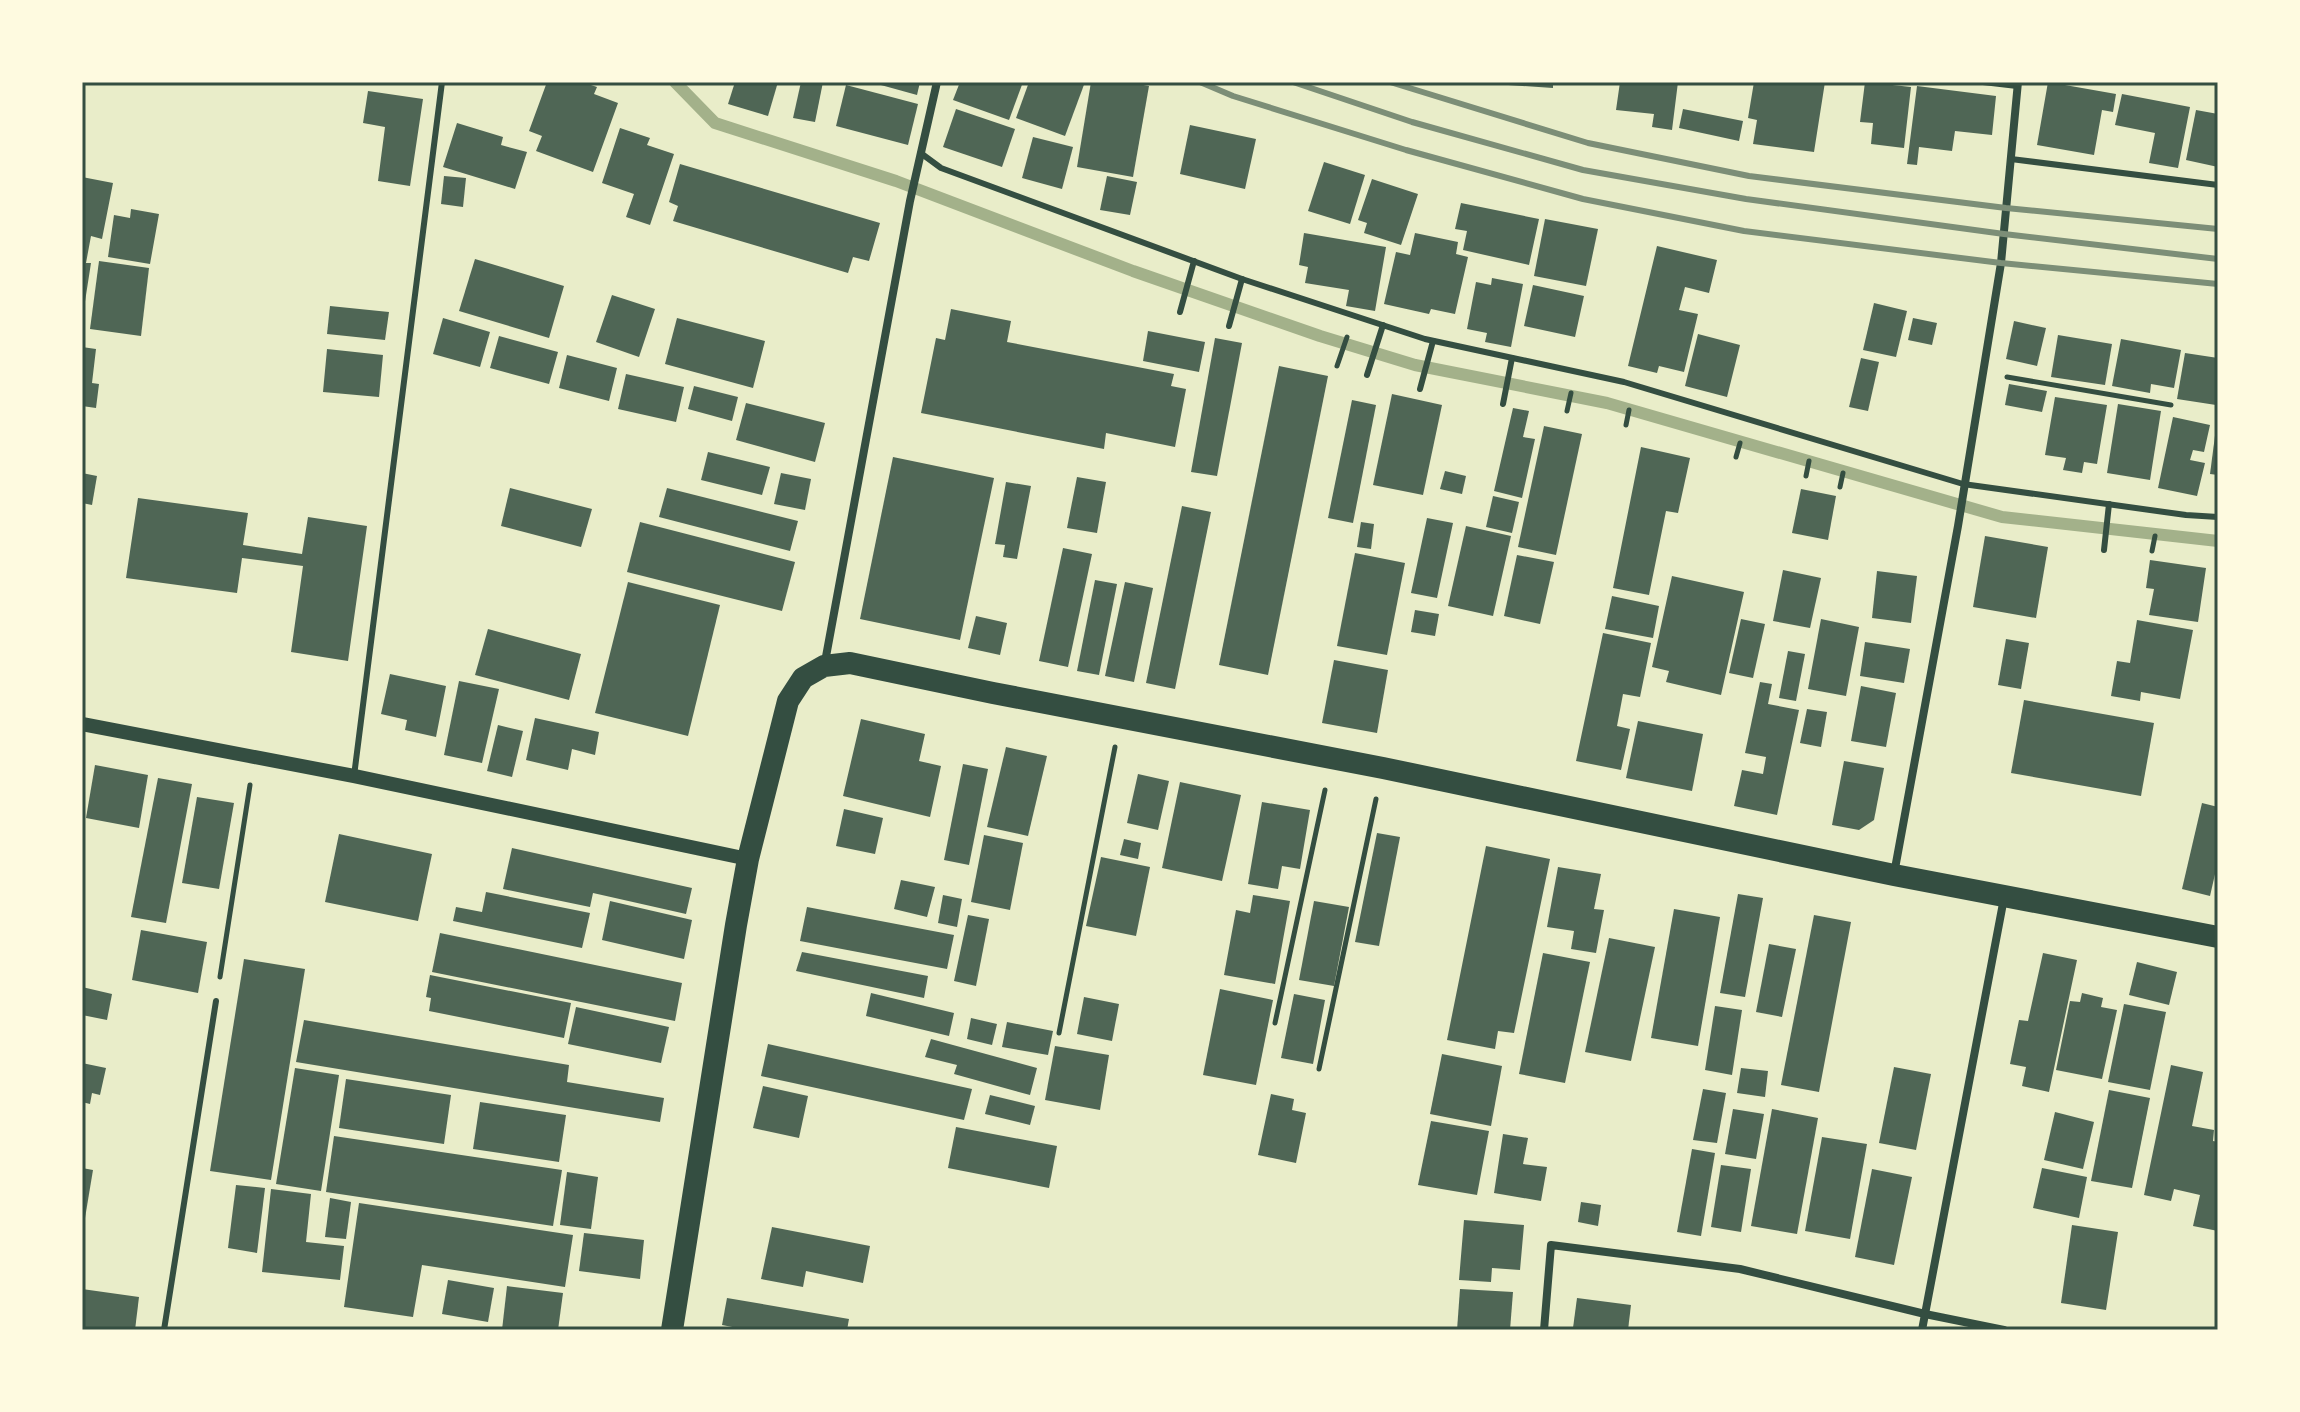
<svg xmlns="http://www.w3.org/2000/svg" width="2300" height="1412" font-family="Poppins,sans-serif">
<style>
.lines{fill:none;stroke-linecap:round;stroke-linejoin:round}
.stream{stroke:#a3b18a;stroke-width:12}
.building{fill:#4f6655}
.path{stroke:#344e41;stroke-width:5}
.service{stroke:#344e41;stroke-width:6}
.minor{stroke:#344e41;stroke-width:8}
.tertiary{stroke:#344e41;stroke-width:14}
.trunk{stroke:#344e41;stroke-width:22}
.rail{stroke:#7c8e77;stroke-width:6}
.neatline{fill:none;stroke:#344e41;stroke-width:3}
</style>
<rect width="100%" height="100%" fill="#e9edc9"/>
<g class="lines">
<polyline class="stream" points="675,82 715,123 896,181 1133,271 1320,336 1415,365 1607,403 2002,517 2218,541"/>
</g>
<g class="building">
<polygon points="547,82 582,82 597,87 594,94 618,103 593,172 536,151 542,136 529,131"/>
<polygon points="735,82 778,82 768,116 728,104"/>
<polygon points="801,82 823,82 815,122 793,118"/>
<polygon points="870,82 920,82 917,95"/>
<polygon points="960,82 1023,82 1009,120 953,100"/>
<polygon points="1029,82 1085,82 1065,136 1016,118"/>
<polygon points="1091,82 1127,82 1149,86 1133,177 1077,167"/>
<polygon points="1495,82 1553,82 1553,88 1494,84"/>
<polygon points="1620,82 1678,82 1672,130 1652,127 1654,114 1616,110"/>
<polygon points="1754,82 1825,82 1814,152 1753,144 1757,120 1748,118"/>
<polygon points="1865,82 1911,87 1904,148 1871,144 1873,123 1860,122"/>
<polygon points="2048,82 2116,94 2113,112 2102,110 2094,155 2037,145"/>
<polygon points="846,85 918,104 908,145 836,126"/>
<polygon points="1917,86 1996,96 1992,135 1955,131 1952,151 1919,147 1917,165 1907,164"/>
<polygon points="368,91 423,99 410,186 378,181 385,127 363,123"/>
<polygon points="2122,94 2190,107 2178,168 2149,163 2155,133 2115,125"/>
<polygon points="956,109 1015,129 1002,167 943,147"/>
<polygon points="1683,109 1743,121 1739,141 1679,128"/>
<polygon points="2196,110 2218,114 2218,167 2186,160"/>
<polygon points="457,123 503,137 501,145 527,152 515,189 443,167"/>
<polygon points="1190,125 1256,139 1245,189 1180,174"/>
<polygon points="620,128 650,138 647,145 674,154 650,225 626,217 634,194 602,183"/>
<polygon points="1033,137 1073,147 1062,189 1022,178"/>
<polygon points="1324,162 1365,175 1350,224 1308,211"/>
<polygon points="680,164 880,223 869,261 853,257 848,273 673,221 678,206 669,202"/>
<polygon points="444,176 466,178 463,207 441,204"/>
<polygon points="1107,176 1137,182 1130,215 1100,210"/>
<polygon points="82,177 113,183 102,239 91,236 86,263 91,263 84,308"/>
<polygon points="1372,179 1418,194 1401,245 1364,233 1367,223 1358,220"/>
<polygon points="1461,203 1539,219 1529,265 1463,250 1467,231 1455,229"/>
<polygon points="131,209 159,214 150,264 108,257 114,215 130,218"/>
<polygon points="1545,219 1598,229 1586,286 1534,276"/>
<polygon points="1304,233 1386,247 1375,311 1346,306 1349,290 1305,283 1308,267 1299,265"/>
<polygon points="1415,233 1458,242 1456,254 1468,257 1455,314 1431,309 1429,314 1384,304 1396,252 1410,255"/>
<polygon points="1657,246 1717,260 1709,293 1685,287 1679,310 1698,314 1684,372 1659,366 1657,373 1628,366"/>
<polygon points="475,259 564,286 549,338 459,311"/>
<polygon points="99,261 149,268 141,336 90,329"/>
<polygon points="1492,278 1523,284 1511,347 1485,342 1487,333 1467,329 1476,282 1491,285"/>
<polygon points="1533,285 1584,296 1575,337 1524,326"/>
<polygon points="612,295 655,309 639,357 596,342"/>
<polygon points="1874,303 1907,311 1896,357 1863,350"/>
<polygon points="330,306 389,312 385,340 327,334"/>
<polygon points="951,309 1011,321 1007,342 1174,374 1171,386 1186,389 1175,447 1106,433 1104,449 921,413 936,338 945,340"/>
<polygon points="443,318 490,332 480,367 433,354"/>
<polygon points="677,318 765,341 753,388 665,364"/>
<polygon points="1913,318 1937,323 1932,345 1908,340"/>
<polygon points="2014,321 2046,328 2037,366 2006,359"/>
<polygon points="1148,331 1205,342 1199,372 1143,361"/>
<polygon points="1698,334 1740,345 1727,397 1685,386"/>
<polygon points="2058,335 2112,344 2105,385 2051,377"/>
<polygon points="499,336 558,352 549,384 490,368"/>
<polygon points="1215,338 1242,343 1217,476 1191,472"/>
<polygon points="2121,339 2181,350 2174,388 2151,384 2150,393 2112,386"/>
<polygon points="82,347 96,349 92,383 99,384 96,408 82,406"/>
<polygon points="327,349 383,355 379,397 323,392"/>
<polygon points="2185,353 2218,358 2216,405 2177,399"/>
<polygon points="567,355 617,368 609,401 559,388"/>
<polygon points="1861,358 1879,362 1868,411 1849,407"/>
<polygon points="1279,366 1328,376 1268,675 1219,665"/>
<polygon points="626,374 684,387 676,422 618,409"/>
<polygon points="2009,384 2047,391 2042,412 2005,405"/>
<polygon points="694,386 738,397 732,421 688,409"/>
<polygon points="1392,394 1442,405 1423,495 1373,485"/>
<polygon points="2055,397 2107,405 2097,464 2084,462 2082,473 2063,470 2066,458 2045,455"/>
<polygon points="1352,400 1376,405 1353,523 1328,518"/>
<polygon points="746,403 825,423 815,462 736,440"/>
<polygon points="2118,404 2161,411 2150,480 2107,473"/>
<polygon points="1513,408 1529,411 1523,437 1535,439 1522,498 1494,491"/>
<polygon points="2173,417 2210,425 2204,452 2193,450 2190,460 2205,463 2197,496 2158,488"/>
<polygon points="1544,426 1582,434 1556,555 1518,547"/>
<polygon points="2216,428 2218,428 2218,475 2210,474"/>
<polygon points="1641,447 1690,458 1678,513 1666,511 1649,595 1613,588"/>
<polygon points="708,452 770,467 762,495 701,480"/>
<polygon points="893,457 994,478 960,640 860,619"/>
<polygon points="1445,471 1466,476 1462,494 1440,489"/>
<polygon points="82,473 97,476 92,505 82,503"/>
<polygon points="781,473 811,479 805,510 774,504"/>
<polygon points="1077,477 1106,482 1097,533 1067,528"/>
<polygon points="1006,482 1031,486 1017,559 1003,557 1005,545 995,544"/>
<polygon points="510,488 592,509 581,547 501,526"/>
<polygon points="667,488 798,521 790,551 659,517"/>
<polygon points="1801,489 1836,496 1828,540 1792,533"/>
<polygon points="1493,496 1519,502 1512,533 1486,527"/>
<polygon points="138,498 248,513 243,545 302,554 308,517 367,526 348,661 291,652 303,566 242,558 237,593 126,578"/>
<polygon points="1182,506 1211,512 1175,689 1146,683"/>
<polygon points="1427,518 1453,523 1437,598 1411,593"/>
<polygon points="640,522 795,562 782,611 627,572"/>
<polygon points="1361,522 1374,524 1371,549 1357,547"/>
<polygon points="1466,526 1511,536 1493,616 1448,606"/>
<polygon points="1985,536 2048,547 2036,618 1973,607"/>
<polygon points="1063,548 1092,554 1068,667 1039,661"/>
<polygon points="1355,553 1405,563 1387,655 1337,646"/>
<polygon points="1517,555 1554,562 1540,624 1504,616"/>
<polygon points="2150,560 2206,568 2198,622 2149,615 2154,589 2146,588"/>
<polygon points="1783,570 1821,578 1810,628 1773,621"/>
<polygon points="1877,571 1917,576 1911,623 1872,618"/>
<polygon points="1672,576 1744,592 1721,695 1666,682 1669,671 1652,667"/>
<polygon points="1095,580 1117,584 1099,675 1077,671"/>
<polygon points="628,582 720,605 688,736 595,713"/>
<polygon points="1125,582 1153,588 1134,682 1105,676"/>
<polygon points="1612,596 1659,606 1653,638 1605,629"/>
<polygon points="1415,610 1439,614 1435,636 1411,632"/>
<polygon points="976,616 1007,623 1000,655 968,648"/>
<polygon points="1741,619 1765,624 1753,678 1729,673"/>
<polygon points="1821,619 1859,627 1846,696 1808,689"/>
<polygon points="2137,620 2193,630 2180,699 2141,692 2140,701 2111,696 2117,661 2130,663"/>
<polygon points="488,629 581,654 569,700 475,675"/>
<polygon points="1603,633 1651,643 1640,697 1623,694 1617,726 1630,729 1621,770 1576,761"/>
<polygon points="2006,639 2029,643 2021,689 1998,685"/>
<polygon points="1865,642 1910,649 1904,683 1860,676"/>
<polygon points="1788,651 1805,654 1796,701 1779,698"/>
<polygon points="1334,660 1388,670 1377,733 1322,723"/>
<polygon points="390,674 446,686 436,737 405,730 407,720 381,714"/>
<polygon points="459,681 499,689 482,763 444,755"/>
<polygon points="1760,682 1772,684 1768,704 1799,710 1777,815 1734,806 1742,770 1763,774 1766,757 1745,753"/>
<polygon points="1861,686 1896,693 1886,747 1851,741"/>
<polygon points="2024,700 2154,723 2141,796 2011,773"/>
<polygon points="1807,709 1827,712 1821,747 1800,743"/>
<polygon points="535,718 599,732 595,755 572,749 568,770 526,760"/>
<polygon points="861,719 925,734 919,761 941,766 930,817 843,796"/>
<polygon points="1638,721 1703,734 1692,791 1626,778"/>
<polygon points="498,725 523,731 512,777 487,771"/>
<polygon points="1006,747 1047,756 1028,836 987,827"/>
<polygon points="1844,761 1884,768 1874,820 1859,830 1832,825"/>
<polygon points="963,764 988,769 969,865 944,860"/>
<polygon points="95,765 148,775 139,828 86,818"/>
<polygon points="1138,774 1169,781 1158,830 1127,823"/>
<polygon points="158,778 192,784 166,923 131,917"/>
<polygon points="1180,782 1241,795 1222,881 1162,868"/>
<polygon points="197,797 234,803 219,889 182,883"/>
<polygon points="1262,802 1310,810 1300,869 1282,866 1278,889 1248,884"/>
<polygon points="2202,803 2218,807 2218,861 2210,896 2182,889"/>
<polygon points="844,809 883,818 875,854 836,846"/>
<polygon points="1377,833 1400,837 1379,946 1355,942"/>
<polygon points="339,834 432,854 418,921 325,902"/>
<polygon points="984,835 1023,843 1010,910 971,902"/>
<polygon points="1124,839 1141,843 1138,859 1120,855"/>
<polygon points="1486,846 1550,859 1514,1033 1498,1031 1495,1049 1447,1040"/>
<polygon points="512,848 692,888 686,914 593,893 590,907 503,889"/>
<polygon points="1101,857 1150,867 1136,936 1086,926"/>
<polygon points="1558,867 1601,874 1594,909 1604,910 1596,953 1571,949 1574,931 1547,927"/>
<polygon points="901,880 935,887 927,917 894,909"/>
<polygon points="486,892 590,913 582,948 453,921 456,907 482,912"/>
<polygon points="1738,894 1763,898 1745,997 1720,993"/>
<polygon points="943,895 962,899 957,927 938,923"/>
<polygon points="1253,895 1290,901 1275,984 1224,975 1236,910 1250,913"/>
<polygon points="610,901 692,920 684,959 602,940"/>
<polygon points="1314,901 1349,907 1334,986 1299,980"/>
<polygon points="807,907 954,935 947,969 800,941"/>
<polygon points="1674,909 1720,917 1698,1046 1651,1038"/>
<polygon points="968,915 989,919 976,986 954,981"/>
<polygon points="1814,915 1851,922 1819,1092 1781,1085"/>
<polygon points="141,930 207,942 198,993 132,980"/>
<polygon points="440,933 682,983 675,1021 432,972"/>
<polygon points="1609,938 1655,947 1631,1061 1585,1052"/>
<polygon points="1769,944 1796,949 1782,1017 1756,1012"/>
<polygon points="802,952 928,976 924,998 796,971"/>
<polygon points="1543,953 1590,962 1565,1083 1519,1074"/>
<polygon points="2043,953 2077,960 2049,1092 2022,1086 2026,1067 2010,1064 2019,1020 2028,1021"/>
<polygon points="244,959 305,969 271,1180 210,1171"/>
<polygon points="2137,962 2177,972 2169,1005 2129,995"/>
<polygon points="430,975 571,1003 564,1038 429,1011 431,998 426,997"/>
<polygon points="82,987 112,994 107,1020 82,1015"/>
<polygon points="1220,989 1273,1000 1256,1085 1203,1075"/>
<polygon points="871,993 954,1013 949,1036 866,1016"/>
<polygon points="2082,993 2103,998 2101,1007 2117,1010 2102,1079 2056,1070 2070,1001 2080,1002"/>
<polygon points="1294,994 1325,1000 1313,1064 1281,1058"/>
<polygon points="1084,997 1119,1004 1112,1041 1077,1034"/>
<polygon points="2124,1004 2166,1012 2150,1090 2108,1082"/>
<polygon points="1715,1006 1742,1010 1732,1075 1705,1070"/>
<polygon points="576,1007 669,1027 661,1063 568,1044"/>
<polygon points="971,1018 997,1024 992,1045 967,1039"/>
<polygon points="304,1020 569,1065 567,1082 664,1098 660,1122 296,1062"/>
<polygon points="1007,1022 1053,1031 1048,1055 1002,1047"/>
<polygon points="931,1039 1037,1068 1030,1095 954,1074 957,1065 925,1057"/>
<polygon points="768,1044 972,1089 964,1120 761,1076"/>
<polygon points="1055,1046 1109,1055 1100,1110 1045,1100"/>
<polygon points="1442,1054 1502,1066 1491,1126 1430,1114"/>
<polygon points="82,1063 106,1068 100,1095 92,1093 90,1104 82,1102"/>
<polygon points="2171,1065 2203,1072 2192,1126 2214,1130 2213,1141 2218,1142 2218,1231 2193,1226 2200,1195 2174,1189 2171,1201 2144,1195"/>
<polygon points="1894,1067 1931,1074 1916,1150 1879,1143"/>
<polygon points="295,1068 339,1075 321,1191 276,1184"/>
<polygon points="1741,1068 1768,1071 1765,1097 1737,1093"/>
<polygon points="346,1079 451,1095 444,1144 339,1128"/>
<polygon points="763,1086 808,1096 799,1138 753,1128"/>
<polygon points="1703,1089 1726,1093 1717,1143 1693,1140"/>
<polygon points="2109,1090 2150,1098 2132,1188 2091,1181"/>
<polygon points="1271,1094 1294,1099 1292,1110 1306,1113 1296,1163 1258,1155"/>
<polygon points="990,1095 1035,1106 1030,1125 985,1114"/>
<polygon points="480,1102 566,1115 559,1162 473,1149"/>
<polygon points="1733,1109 1764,1114 1756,1159 1725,1154"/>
<polygon points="1772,1109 1818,1118 1797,1234 1751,1226"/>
<polygon points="2055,1112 2094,1122 2083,1169 2044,1160"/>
<polygon points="1431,1121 1489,1131 1477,1195 1418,1185"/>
<polygon points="956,1127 1057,1146 1049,1188 948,1168"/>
<polygon points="1503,1134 1528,1138 1523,1164 1547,1167 1541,1201 1494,1193"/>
<polygon points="334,1136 562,1170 553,1226 326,1192"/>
<polygon points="1822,1137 1867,1144 1850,1239 1805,1231"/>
<polygon points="1692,1149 1715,1153 1701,1236 1677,1232"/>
<polygon points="1721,1165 1751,1169 1741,1232 1711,1227"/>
<polygon points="82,1168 93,1170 85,1218 82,1218"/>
<polygon points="2042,1168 2087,1177 2079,1218 2033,1208"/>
<polygon points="1872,1169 1912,1177 1894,1265 1855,1257"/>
<polygon points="567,1172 598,1177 591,1229 560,1225"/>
<polygon points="236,1185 265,1188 257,1253 228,1248"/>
<polygon points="271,1189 311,1194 306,1242 344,1246 340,1280 262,1272"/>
<polygon points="330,1198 351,1202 346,1239 325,1237"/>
<polygon points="1581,1202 1601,1205 1598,1226 1578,1222"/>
<polygon points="359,1203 573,1235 565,1287 422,1265 413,1317 344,1307"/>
<polygon points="1464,1220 1524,1225 1520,1270 1492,1268 1491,1282 1459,1280"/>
<polygon points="2072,1225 2118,1232 2106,1310 2061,1303"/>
<polygon points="772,1227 870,1246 863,1283 806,1271 803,1287 761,1279"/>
<polygon points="584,1233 644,1240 640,1279 579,1271"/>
<polygon points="448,1280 494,1288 488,1322 442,1314"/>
<polygon points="507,1286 563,1293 558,1330 502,1330"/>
<polygon points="82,1289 139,1297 135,1330 82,1330"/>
<polygon points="1460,1289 1513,1292 1510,1330 1457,1330"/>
<polygon points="727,1298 849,1319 847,1330 748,1330 722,1325"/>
<polygon points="1577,1298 1631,1305 1628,1330 1573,1328"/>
</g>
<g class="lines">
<g class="path">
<polyline points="1337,366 1347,337"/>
<polyline points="2007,377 2171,405"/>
<polyline points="1567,411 1571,393"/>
<polyline points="1626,425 1629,410"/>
<polyline points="1736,457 1740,443"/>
<polyline points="1806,476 1809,461"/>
<polyline points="1840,487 1843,473"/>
<polyline points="2152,551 2155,536"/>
<polyline points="220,977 250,785"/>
<polyline points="1275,1023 1325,790"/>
<polyline points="1059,1033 1115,747"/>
<polyline points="1319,1069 1376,799"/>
</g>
<g class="service">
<polyline points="1983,82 2017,86"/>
<polyline points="922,154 941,168 1242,279 1425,339 1624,382 1963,484 2186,515 2218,517"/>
<polyline points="2011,159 2218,185"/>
<polyline points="1180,312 1194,261"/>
<polyline points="1229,326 1242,279"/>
<polyline points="1367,375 1383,325"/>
<polyline points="1420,389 1433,341"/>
<polyline points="1503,404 1512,358"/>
<polyline points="2104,550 2109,504"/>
<polyline points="354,776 442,82"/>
<polyline points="164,1330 216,1001"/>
</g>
<g class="minor">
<polyline points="825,662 910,201 937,82"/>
<polyline points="1894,874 1958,526 2001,263 2018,82"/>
<polyline points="1544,1330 1551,1245 1740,1269 1925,1314 2004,1330"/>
<polyline points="1922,1330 2004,898"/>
</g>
<polyline class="tertiary" points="82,724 354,776 748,859"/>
<polyline class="trunk" points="672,1330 736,925 748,859 788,701 803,678 824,666 850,663 993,693 1383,768 1894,875 2218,937"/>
<g class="rail">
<polyline points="1200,82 1233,96 1406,150 1583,199 1744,231 2001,263 2218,284"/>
<polyline points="1293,82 1412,122 1583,170 1746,199 2004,234 2218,259"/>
<polyline points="1390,82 1588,143 1749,176 2006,208 2218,229"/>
</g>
</g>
<rect width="2300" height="1412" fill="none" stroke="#fefae0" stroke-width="168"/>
<rect x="84" y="84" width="2132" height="1244" class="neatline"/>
</svg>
